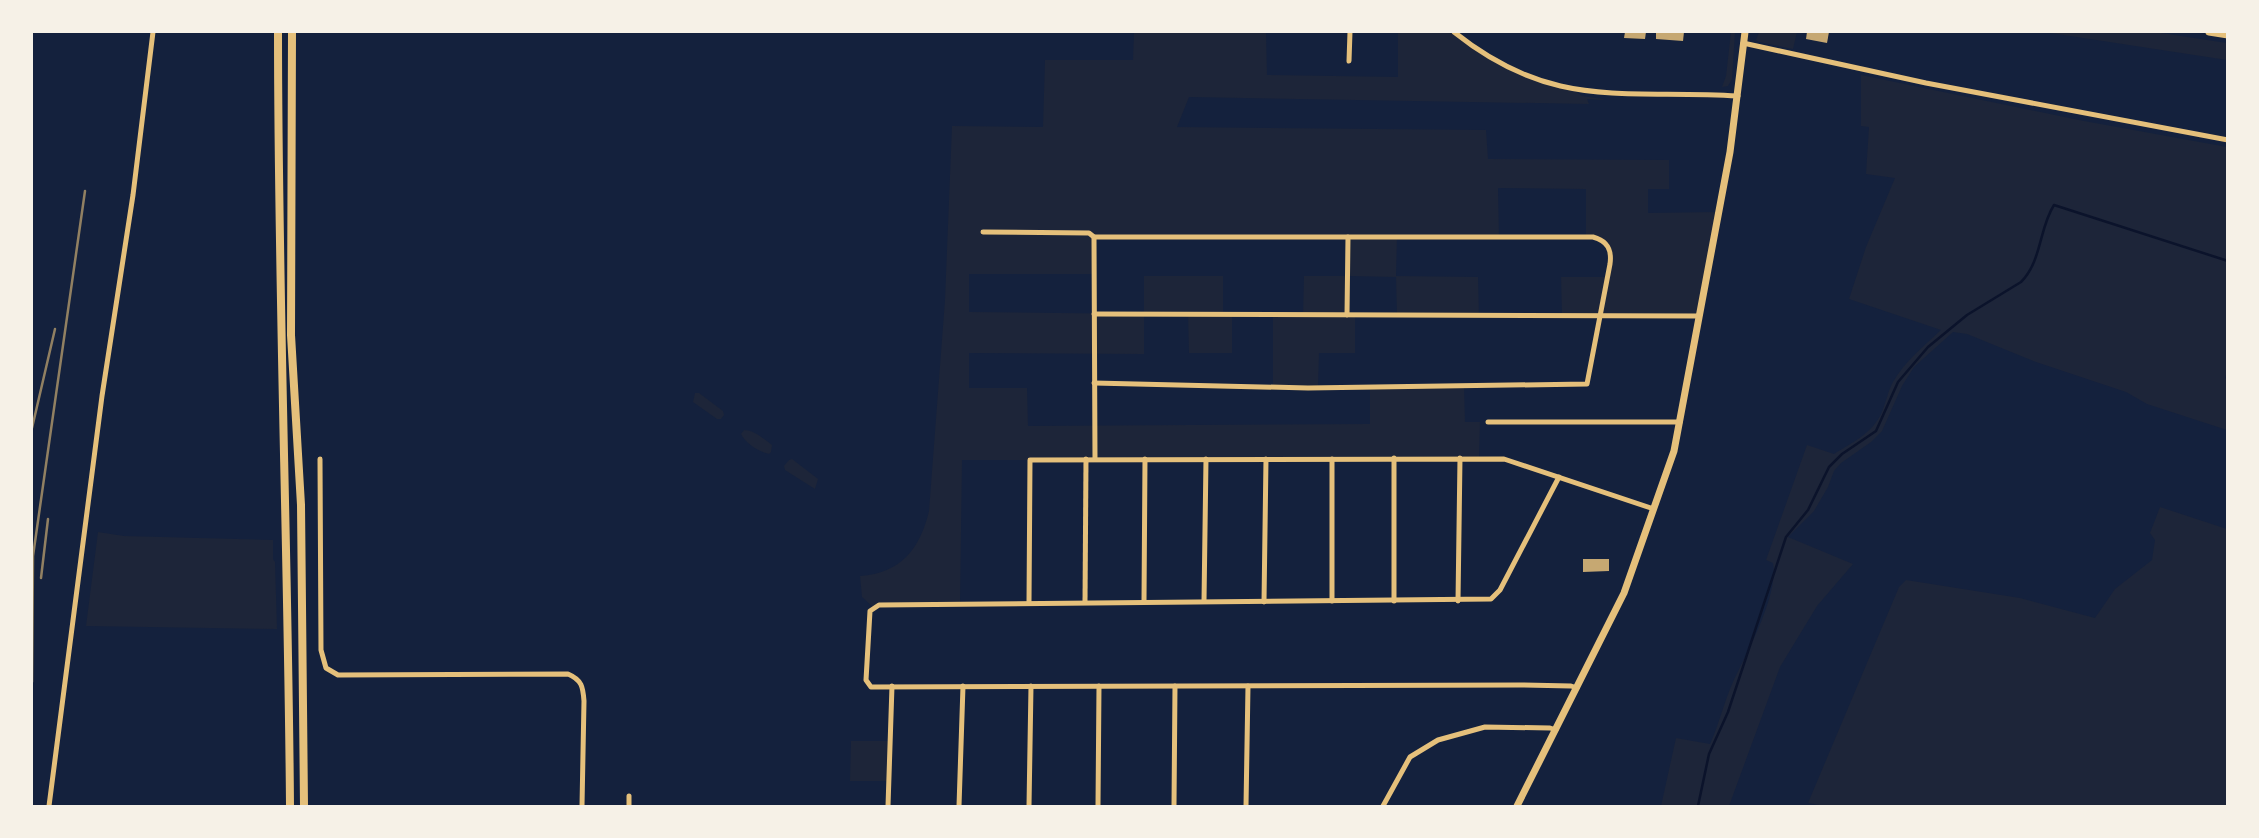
<svg xmlns="http://www.w3.org/2000/svg" width="2259" height="838" font-family="'Golos Text',sans-serif">
<style>
.green{fill:#1d2539}
.lines{fill:none;stroke-linecap:round;stroke-linejoin:round}
.stream{stroke:#0b132b;stroke-width:2.5}
.building{fill:#c6a872}
.minor{stroke:#e5c07b;stroke-width:5}
.secondary{stroke:#e5c07b;stroke-width:7}
.primary{stroke:#e5c07b;stroke-width:8}
.rail{stroke:#918062;stroke-width:2.5}
</style>
<rect width="100%" height="100%" fill="#14213d"/>
<g class="green">
<path d="M1134,32H1266L1267,75L1398,77V32H1454L1506,67L1574,90L1582,96L1603,99L1604,100L1587,99L1589,104L1189,97L1177,127L1486,130L1488,159L1669,160V189H1648V213L1719,212L1699,316H1562L1561,277H1608L1610,264L1606,243L1586,237V189L1498,188L1499,237H1397L1396,276L1478,277L1479,315H1397L1396,277L1348,276L1347,314L1355,315V353H1319L1318,387H1273V315H1303L1304,276H1347L1348,237H1094V274H969V312L1144,314V276H1223V314L1232,315V353H1189L1188,314L1144,315V354L969,353V388H1027L1028,426L1370,424V387L1464,385L1465,422H1480L1479,459L962,460L960,604L873,607L862,597L860,576C901,573 920,549 929,511L945,300L952,126L1043,127L1045,60H1133Z"/>
<polygon points="1731,32 1735,32 1732,79 1728,86 1722,87 1726,76"/>
<polygon points="1759,32 1797,32 1793,49 1759,42 1756,40"/>
<polygon points="2044,32 2155,32 2227,43 2227,60"/>
<path d="M1861,75L2084,121L2227,147L2228,369L2225,378L2228,380L2227,430L2147,404L2126,392L2036,362L1967,334L1953,332L1914,367L1902,386L1882,431L1871,442L1841,463L1834,471L1828,487L1814,511L1788,537L1853,564L1817,606L1780,667L1729,806H1661L1676,738L1710,744C1719,724 1724,702 1733,682C1747,652 1779,595 1773,563L1766,560L1807,445L1834,454C1853,442 1872,434 1882,412C1886,402 1888,391 1893,382C1905,361 1924,346 1941,330L1849,299L1866,247L1895,178L1866,174L1869,127L1861,126Z"/>
<polygon points="695,393 699,393 723,411 724,415 721,419 717,419 693,402"/>
<path d="M744,430C754,430 764,439 772,445L771,452L769,454C759,452 745,443 741,434Z"/>
<polygon points="792,459 818,479 815,489 785,470 784,466 789,460"/>
<polygon points="2160,507 2227,529 2227,806 1824,806 1808,803 1899,587 1906,580 2020,598 2095,618 2115,589 2152,560 2155,540 2150,533"/>
<polygon points="98,532 124,536 273,540 273,559 275,562 277,629 86,626"/>
<polygon points="851,741 890,741 889,781 850,781"/>
</g>
<g class="lines">
<path class="stream" d="M1698,806L1709,754L1728,712L1786,537L1808,510L1829,467L1842,454L1876,431L1898,382L1928,347L1967,315L2021,282C2042,261 2039,228 2054,205L2228,261"/>
</g>
<g class="building">
<polygon points="1625,32 1646,32 1645,39 1624,38"/>
<polygon points="1656,32 1684,32 1683,41 1656,39"/>
<polygon points="1807,32 1829,32 1827,43 1806,39"/>
<polygon points="1583,559 1609,559 1609,571 1583,572"/>
</g>
<g class="lines">
<g class="minor">
<path d="M1454,32C1553,111 1622,89 1738,96"/>
<polyline points="1743,43 1926,83 2228,140"/>
<polyline points="1349,61 1350,32"/>
<path d="M983,232L1089,233L1094,237H1593C1608,241 1612,250 1610,264L1587,384L1308,388L1094,383"/>
<polyline points="1094,237 1095,459"/>
<polyline points="1094,314 1699,316"/>
<polyline points="1347,315 1348,237"/>
<polyline points="1488,422 1680,422"/>
<path d="M320,459L321,650L326,668L338,675L568,674C582,680 583,687 584,701L582,806"/>
<polyline points="1332,459 1332,601"/>
<polyline points="1559,477 1500,590 1491,599 879,605 870,611 866,680 871,687 1520,685 1571,686 1577,688"/>
<polyline points="1144,601 1145,459"/>
<polyline points="1204,601 1206,459"/>
<polyline points="1394,601 1394,458"/>
<polyline points="1458,601 1460,458"/>
<polyline points="1085,602 1086,459"/>
<polyline points="1264,602 1266,459"/>
<polyline points="1029,603 1030,460 1504,459 1654,509"/>
<polyline points="49,806 102,396 133,195 153,32"/>
<polyline points="629,806 629,796"/>
<polyline points="888,806 892,686"/>
<polyline points="959,806 963,686"/>
<polyline points="1029,806 1031,686"/>
<polyline points="1098,806 1099,686"/>
<polyline points="1174,806 1175,686"/>
<polyline points="1246,806 1248,686"/>
<polyline points="1383,806 1410,757 1438,740 1485,727 1550,728 1556,730"/>
</g>
<g class="secondary">
<polyline points="2209,32 2228,35"/>
<polyline points="1517,806 1624,593 1674,451 1730,152 1745,32"/>
</g>
<g class="primary">
<path d="M278,32C278,290 288,548 290,806"/>
<polyline points="292,32 291,335 301,505 304,806"/>
</g>
<g class="rail">
<polyline points="32,428 55,329"/>
<polyline points="41,578 48,519"/>
<polyline points="32,682 33,556 85,191"/>
</g>
</g>
<rect width="2259" height="838" fill="none" stroke="#f6f1e7" stroke-width="66"/>
</svg>
